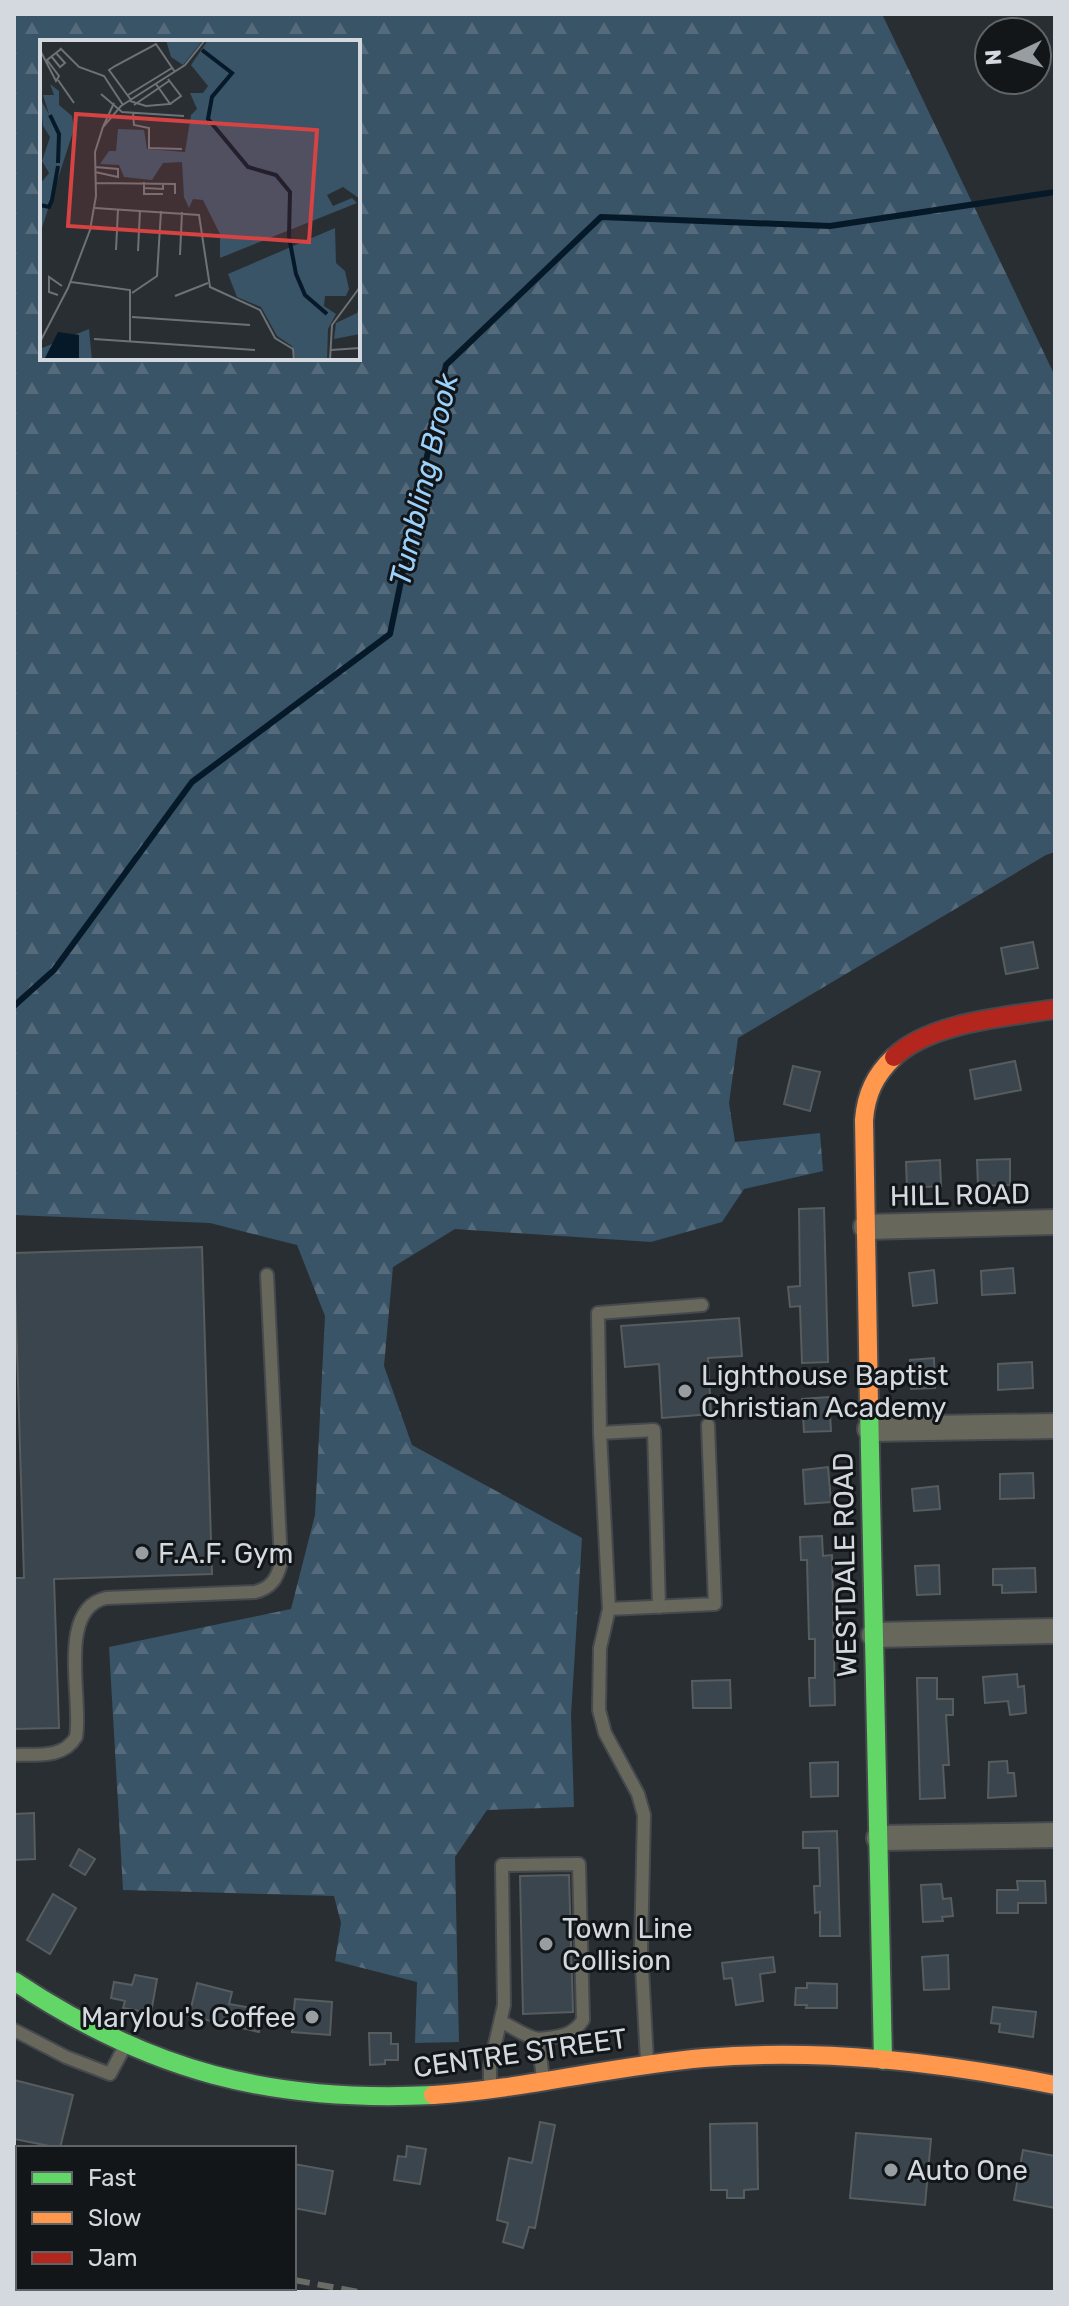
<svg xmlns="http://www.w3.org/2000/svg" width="1069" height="2306" font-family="Rubik,sans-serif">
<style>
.forest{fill:url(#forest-firs);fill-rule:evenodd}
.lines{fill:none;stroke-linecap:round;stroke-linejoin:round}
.stream{stroke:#061928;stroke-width:6}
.building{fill:#3b454d;stroke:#575c5f;stroke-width:2}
.lane-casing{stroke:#45494d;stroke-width:16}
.street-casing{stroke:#45494d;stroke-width:28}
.fast-casing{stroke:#45494d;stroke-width:22}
.slow-casing{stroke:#45494d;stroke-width:22}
.jam-casing{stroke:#45494d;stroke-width:22}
.lane{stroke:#67675b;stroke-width:12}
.street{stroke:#67675b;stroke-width:24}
.fast{stroke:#63d668;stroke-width:18}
.slow{stroke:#ff974d;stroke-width:18}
.jam{stroke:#b3261e;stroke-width:18}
.rail{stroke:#6a6a66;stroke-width:6;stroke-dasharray:16 8;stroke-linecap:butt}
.poi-dot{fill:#989da2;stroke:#121619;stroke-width:3}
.labels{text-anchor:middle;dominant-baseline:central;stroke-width:6;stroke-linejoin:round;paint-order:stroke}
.street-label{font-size:28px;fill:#d3d9de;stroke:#121619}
.poi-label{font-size:28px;fill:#d3d9de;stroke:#121619;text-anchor:start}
.water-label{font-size:30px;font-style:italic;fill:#9bd1fb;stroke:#121619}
.inset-river{fill:none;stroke:#061928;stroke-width:4}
.inset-road{fill:none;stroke:#6d7277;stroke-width:2}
.view{fill:#d64343;fill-opacity:0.15;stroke:#d64343;stroke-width:4}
.inset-edge{fill:none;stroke:#d3d9de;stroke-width:4}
</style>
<defs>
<pattern id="forest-firs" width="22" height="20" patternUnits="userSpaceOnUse" patternTransform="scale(2)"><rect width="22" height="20" fill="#395367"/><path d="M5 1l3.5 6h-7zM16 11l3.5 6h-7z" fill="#556b7c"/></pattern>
</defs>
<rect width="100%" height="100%" fill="#292e32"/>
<path class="forest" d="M14,14H882L1055,376V852L1046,855L738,1038L729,1103L735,1142L820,1133L823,1171L744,1189L722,1222L651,1242L455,1229L393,1267L384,1366L412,1445L582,1538L571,1715L574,1807L487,1810L455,1857L459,2042L415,2043L417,1982L335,1961L341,1923L334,1896L123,1890L109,1647L291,1609L315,1515L325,1316L297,1245L210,1223L14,1215ZM42,42H358V358H42Z"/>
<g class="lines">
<polyline class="stream" points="14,1006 54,970 192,782 390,634 446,365 601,217 830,226 1055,192"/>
</g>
<g class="building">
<polygon points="1033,942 1038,968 1006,974 1001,948"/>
<polygon points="1015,1061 1021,1090 975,1099 970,1070"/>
<polygon points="793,1066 820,1072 810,1111 784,1104"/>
<polygon points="1010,1159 1010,1185 978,1186 977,1160"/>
<polygon points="940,1160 941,1186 907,1188 906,1162"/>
<polygon points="824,1208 828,1362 802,1363 800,1306 790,1307 788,1287 800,1286 799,1209"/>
<polygon points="202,1247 212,1574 54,1579 59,1728 14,1729 14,1578 24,1578 14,1253"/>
<polygon points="1013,1268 1015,1293 982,1295 981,1271"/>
<polygon points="934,1270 937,1303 913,1306 909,1273"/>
<polygon points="739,1318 742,1356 708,1358 711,1414 662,1418 659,1364 625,1367 621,1326"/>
<polygon points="934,1358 935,1388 911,1389 910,1360"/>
<polygon points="1032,1362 1033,1388 998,1390 998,1364"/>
<polygon points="829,1397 831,1431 804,1432 802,1399"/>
<polygon points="828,1467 831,1502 805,1504 803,1470"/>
<polygon points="1033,1473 1034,1498 1000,1499 1000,1474"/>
<polygon points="938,1486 940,1509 914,1511 912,1489"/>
<polygon points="822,1536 823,1556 832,1555 835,1705 810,1706 809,1678 815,1678 815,1639 809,1639 807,1560 801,1560 800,1537"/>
<polygon points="939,1565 940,1594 917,1595 915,1566"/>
<polygon points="1035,1568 1036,1592 1002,1593 1002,1585 993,1585 993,1569"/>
<polygon points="1017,1674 1018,1687 1024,1686 1026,1713 1010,1715 1008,1701 985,1703 983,1677"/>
<polygon points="917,1678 937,1678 937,1699 953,1699 953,1715 946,1715 949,1765 943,1765 945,1798 920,1799"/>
<polygon points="730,1680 731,1708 693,1708 692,1681"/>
<polygon points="1007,1761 1008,1773 1014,1773 1016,1796 988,1798 989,1762"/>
<polygon points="838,1762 838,1796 811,1797 810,1763"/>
<polygon points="34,1813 35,1859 14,1860 14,1814"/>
<polygon points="837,1831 840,1936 820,1936 820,1912 815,1913 814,1886 820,1886 819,1848 803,1848 803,1832"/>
<polygon points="79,1849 95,1859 85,1875 70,1866"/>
<polygon points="569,1875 573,2012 523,2014 520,1876"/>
<polygon points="1017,1881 1045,1881 1046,1903 1018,1903 1018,1913 997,1913 997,1890 1018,1890"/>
<polygon points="941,1884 943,1899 951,1898 953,1916 942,1917 943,1921 923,1922 921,1885"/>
<polygon points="53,1894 76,1908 50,1954 27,1940"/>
<polygon points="948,1955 949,1989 924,1990 922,1957"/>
<polygon points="773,1957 775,1972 760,1974 763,2001 736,2005 732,1978 724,1979 722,1963"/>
<polygon points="135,1975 157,1979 151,2013 123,2008 125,2001 111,1998 114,1982 132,1985"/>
<polygon points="197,1983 232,1992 229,2004 263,2010 259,2032 189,2016"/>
<polygon points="807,1983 837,1984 837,2008 806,2008 807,2005 795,2005 796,1988 807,1988"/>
<polygon points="295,1999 332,2002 330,2035 292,2032"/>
<polygon points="993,2007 1036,2012 1033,2037 999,2032 1000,2024 991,2023"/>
<polygon points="369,2033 391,2033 391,2044 398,2044 398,2060 385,2060 385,2064 370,2065"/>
<polygon points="14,2080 73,2095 60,2148 14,2139"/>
<polygon points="540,2122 555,2125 535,2228 529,2227 523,2248 503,2242 508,2223 497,2220 509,2158 532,2163"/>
<polygon points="757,2123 758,2189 744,2190 744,2198 727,2198 727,2190 711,2190 710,2124"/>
<polygon points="856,2133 931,2139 925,2205 850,2198"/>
<polygon points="407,2146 426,2149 420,2184 394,2180 398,2156 406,2157"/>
<polygon points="1023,2150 1055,2156 1055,2208 1014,2200"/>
<polygon points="294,2164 333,2171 325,2214 294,2208"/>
</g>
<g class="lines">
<g class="lane-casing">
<g id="lane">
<polyline points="600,1433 654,1430 659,1607"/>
<polyline points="609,1609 715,1604 708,1425"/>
<path d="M14,1755C36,1754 63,1759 76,1737C83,1700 56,1609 106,1598L255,1592C271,1588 277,1579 281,1563L267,1275"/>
<path d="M501,2022C514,2027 523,2036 538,2039"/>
<polyline points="14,2030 66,2057 110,2074 125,2046"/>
<polyline points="647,2061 641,1949 644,1815 638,1794 605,1733 599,1710 600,1648 609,1609 600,1433 598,1313 702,1305"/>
<path d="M490,2086V2066L504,2005L502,1865L579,1864L583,2020C572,2037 556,2037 538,2039L543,2078"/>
</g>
</g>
<g class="street-casing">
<g id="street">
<polyline points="866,1227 1055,1222"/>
<polyline points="870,1429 1055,1426"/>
<polyline points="874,1635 1055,1631"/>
<polyline points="879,1838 1055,1835"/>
</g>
</g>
<g class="fast-casing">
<g id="fast">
<polyline points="869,1404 883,2060"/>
<path d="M14,1981C149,2071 271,2103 433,2095"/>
</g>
</g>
<g class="slow-casing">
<g id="slow">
<path d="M869,1404L864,1120C866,1094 875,1075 894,1057"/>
<path d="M433,2095C524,2089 613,2066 704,2058C822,2048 939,2062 1055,2085"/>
</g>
</g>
<g class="jam-casing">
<path id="jam" d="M894,1057C931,1022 1006,1017 1055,1009"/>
</g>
<use href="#lane" class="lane"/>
<use href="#street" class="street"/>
<use href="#fast" class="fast"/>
<use href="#slow" class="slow"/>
<use href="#jam" class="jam"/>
<g class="rail">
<polyline points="14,2233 18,2234"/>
<polyline points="294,2280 359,2292"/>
<polyline points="280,2288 299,2292"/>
</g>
</g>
<g class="poi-dot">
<circle cx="685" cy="1391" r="8"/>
<circle cx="142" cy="1553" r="8"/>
<circle cx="546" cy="1944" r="8"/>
<circle cx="312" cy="2017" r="8"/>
<circle cx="891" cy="2170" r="8"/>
</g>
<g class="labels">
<g class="street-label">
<text transform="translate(960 1195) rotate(-1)">HILL ROAD</text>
<text transform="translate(845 1565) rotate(-91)">WESTDALE ROAD</text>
<text transform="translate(520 2053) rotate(-8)">CENTRE STREET</text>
</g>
<g class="poi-label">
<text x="701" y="1375">Lighthouse Baptist<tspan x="701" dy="32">Christian Academy</tspan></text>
<text x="158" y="1553">F.A.F. Gym</text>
<text x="562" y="1928">Town Line<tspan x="562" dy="32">Collision</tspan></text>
<text x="296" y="2017" text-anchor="end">Marylou's Coffee</text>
<text x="907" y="2170">Auto One</text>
</g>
<g class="water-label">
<text transform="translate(424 480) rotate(-77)">Tumbling Brook</text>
</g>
</g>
<g transform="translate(40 40)">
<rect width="320" height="320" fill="#292e32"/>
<path d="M168,0H320V159L303,147L287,155L293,166L312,158L317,163L180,218V194L163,160L153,159L149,168L144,157L142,122L123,123L112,140L84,137L79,125L60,124L69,111H76L78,89L104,90L107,109L145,112L151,75L157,69L150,53H163L168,46L151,25ZM295,188L296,223L305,231L309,249L306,256H285L284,266L296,274L288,289L287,320H256L252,306L237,296L221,267L197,257L188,234ZM320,264V294L294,299L296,283L317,273Z" fill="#395367"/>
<path d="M126,0H163L143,25L131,17ZM10,44L19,51V65L32,76L34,89L0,194V144L9,133L2,121L10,97L3,86L0,59L9,74L3,55H14Z" fill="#395367"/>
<path d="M49,289L52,320H0L2,308Z" fill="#395367"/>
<path d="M18,292L39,295V320H4Z" fill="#061928"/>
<path class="inset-river" d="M162,10L192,33L172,57L168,79L208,127L236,135L250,152L249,197L256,234L265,255L287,274M10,75L19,94L18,123M0,165L9,167L12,160L18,126"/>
<path class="inset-road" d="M20,8L39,27L64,36L83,65M0,10L16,41L19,36L7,20L21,9M11,16L20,27L25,23L16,13M128,39L141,56L130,64M18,40L34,63M61,54L82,72L144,76M88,55L132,28M91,60L69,30L75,26L116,4L135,32M90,61L106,66L130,64L116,44M94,65L129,41M93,72L94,85L109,88V108L142,109M62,89L74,63M55,127L78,129V137L55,132M104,142V154H123M56,143L135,144V154M104,148L123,149V143M55,168L159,175L170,247L220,270L235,298L253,309L254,320M76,210L78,169M98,211L100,170M140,215L142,172M31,242L90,250V302M92,253L117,236L121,171M18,255L9,252V237L22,246M135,256L168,243M92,277L210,285M54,299L215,310M0,302L28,248L50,190L56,156L55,112L63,87L81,66L145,25L165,0M291,310L320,308M290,320L292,285L320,247"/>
<path class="view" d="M36,74L277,90L269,202L28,186Z"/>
<rect width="320" height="320" class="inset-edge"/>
</g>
<rect width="1069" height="2306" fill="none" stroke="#d3d9de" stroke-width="32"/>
<rect x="16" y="2146" width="280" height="144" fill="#121619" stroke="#5f6468" stroke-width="2"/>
<rect x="32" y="2172" width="40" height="12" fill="#63d668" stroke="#5f6468" stroke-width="2"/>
<text x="88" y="2186" font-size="24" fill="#d3d9de">Fast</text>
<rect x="32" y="2212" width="40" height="12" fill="#ff974d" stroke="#5f6468" stroke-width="2"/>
<text x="88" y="2226" font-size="24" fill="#d3d9de">Slow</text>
<rect x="32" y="2252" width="40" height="12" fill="#b3261e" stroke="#5f6468" stroke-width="2"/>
<text x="88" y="2266" font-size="24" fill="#d3d9de">Jam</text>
<g transform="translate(1013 56) rotate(266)"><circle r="38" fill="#121619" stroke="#5f6468" stroke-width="2"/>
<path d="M0-6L14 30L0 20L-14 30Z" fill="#989da2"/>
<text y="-12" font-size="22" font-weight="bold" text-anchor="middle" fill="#d3d9de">N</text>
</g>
</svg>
